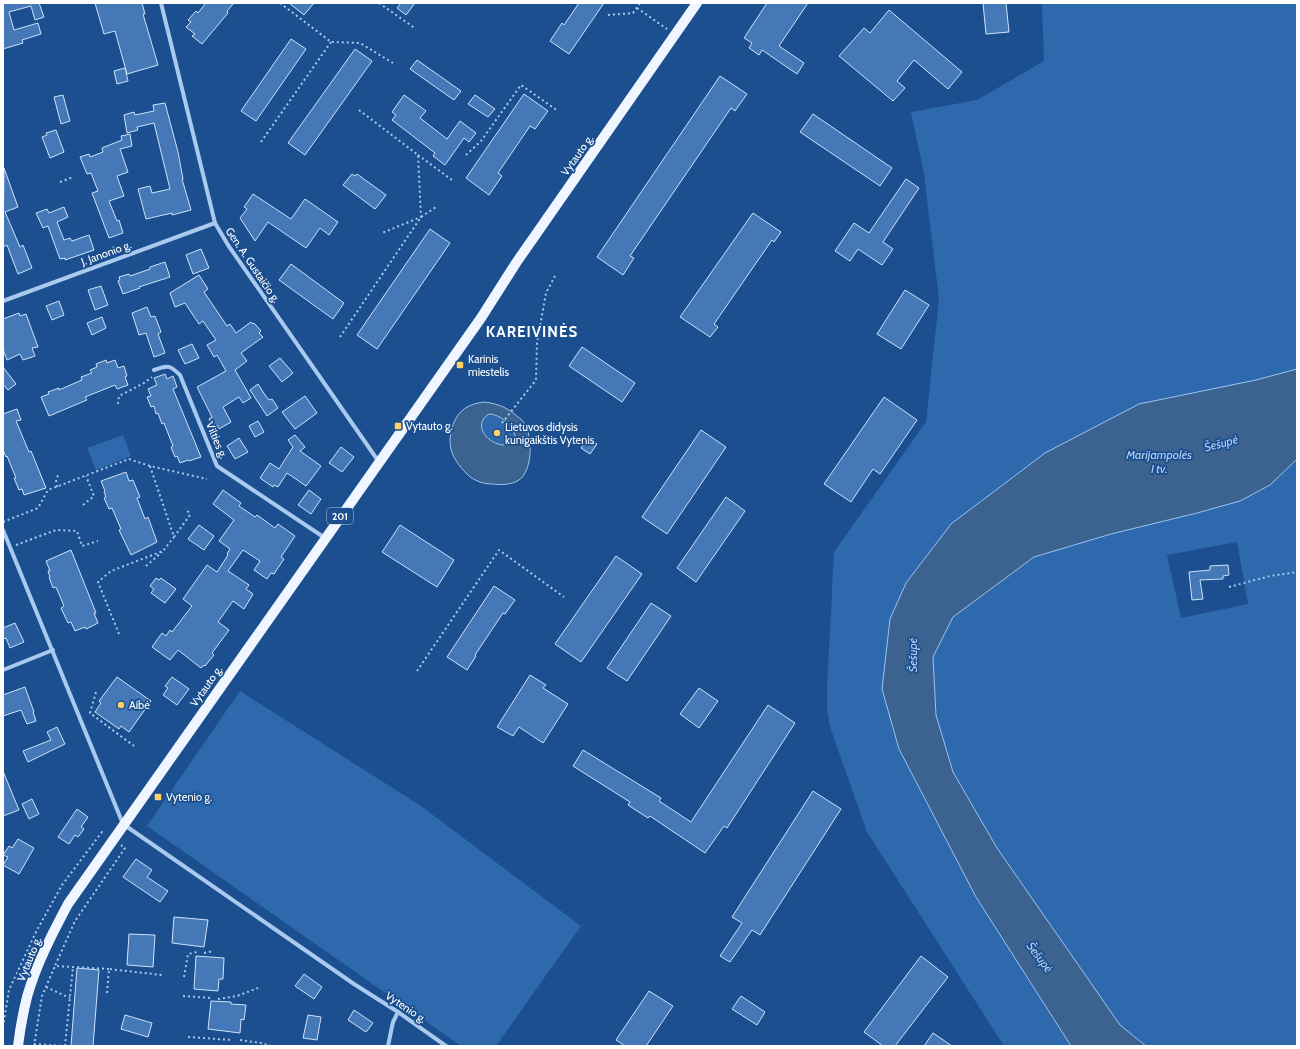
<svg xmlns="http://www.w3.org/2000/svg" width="1300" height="1049" font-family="Cabin,sans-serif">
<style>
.green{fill:#2e69ad;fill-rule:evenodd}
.water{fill:#3c6290;stroke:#9cc4f0;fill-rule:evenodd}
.building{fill:#4478b7;stroke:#cfe3fa}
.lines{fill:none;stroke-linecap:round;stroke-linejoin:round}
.path{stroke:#a9c9ee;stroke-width:2;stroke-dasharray:2 3;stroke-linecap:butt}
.minor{stroke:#a9c9ee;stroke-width:4}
.primary{stroke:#f0f6ff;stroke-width:10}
.poi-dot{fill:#ffd166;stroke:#1b4f8f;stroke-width:1.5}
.labels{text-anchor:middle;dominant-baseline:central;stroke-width:3.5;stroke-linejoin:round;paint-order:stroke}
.shield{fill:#1b4f8f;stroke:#bbcadd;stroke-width:1}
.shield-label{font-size:10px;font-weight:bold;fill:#fff}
.street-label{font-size:11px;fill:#fff;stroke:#1b4f8f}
.poi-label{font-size:11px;fill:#fff;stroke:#1b4f8f;text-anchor:start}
.water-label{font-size:12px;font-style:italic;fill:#b5d3f5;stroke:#1b4f8f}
.district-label{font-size:15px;font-weight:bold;letter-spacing:1px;fill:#fff;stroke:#1b4f8f}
</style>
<rect width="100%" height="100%" fill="#1b4f8f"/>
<g class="green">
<polygon points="1042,3 1297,3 1297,369 1256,380 951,524 899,749 976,897 1071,1046 1004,1046 867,832 830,727 827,709 827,690 834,552 926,422 939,299 924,174 911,112 977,100 1044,61"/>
<path d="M489,414C500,414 514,426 515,437L513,442C510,443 507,445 504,445C488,445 471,425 489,414Z"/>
<polygon points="123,435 131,456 96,470 87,448"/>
<path d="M1297,459V1046H1146L1120,1025L997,848L953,772L936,715L933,657L953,617L1034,557L1111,534L1197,513L1270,485ZM1237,542L1248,604L1181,618L1167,555Z"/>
<polygon points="240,691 421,806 581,926 496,1046 461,1046 147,826"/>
</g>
<g class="water">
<polygon points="1297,369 1297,459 1270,485 1240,501 1197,513 1111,534 1034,557 953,617 933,657 936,715 953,772 997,848 1120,1025 1146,1046 1071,1046 976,897 899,749 882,689 890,619 906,583 951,524 1045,453 1139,404 1256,380"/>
<path d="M485,402C498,404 507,407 518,417C520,418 523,421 524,423C533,436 533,470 519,480C511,485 501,485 492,484C482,484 472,480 465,472C456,462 450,454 450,440C452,417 462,404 485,402ZM489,414C500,414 514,426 515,436L513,442C510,443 507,445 504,445C489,445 471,425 489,414Z"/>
</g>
<g class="building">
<polygon points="3,3 39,3 44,17 35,20 31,6 9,12 14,30 38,23 41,34 22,40 23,43 3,49"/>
<polygon points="95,3 142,3 145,14 143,14 158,65 127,74 115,31 104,34"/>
<polygon points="206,3 234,3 227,11 228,13 202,44 192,36 195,34 186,27 191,22 188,20 196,11 198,13"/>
<polygon points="289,3 314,3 304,15"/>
<polygon points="401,3 415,3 406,15 397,8"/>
<polygon points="579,3 604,3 569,54 550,41 562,23 564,25"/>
<polygon points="767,3 808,3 779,46 804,63 797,74 762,50 759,55 749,48 752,43 744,38"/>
<polygon points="983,3 1006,3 1009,32 986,34"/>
<polygon points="889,10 962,72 948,89 914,60 897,81 905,88 893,101 839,56 864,28 870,33"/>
<polygon points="291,39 306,49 256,121 241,111"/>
<polygon points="355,49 372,61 305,155 288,143"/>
<polygon points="417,60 461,91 454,100 410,69"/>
<polygon points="125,68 128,81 117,84 114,71"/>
<polygon points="720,76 747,94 735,111 731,108 630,256 634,258 623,275 597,257"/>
<polygon points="524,94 548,111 535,129 530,126 498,173 502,176 489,195 466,178"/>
<polygon points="63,95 70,121 61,124 54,97"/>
<polygon points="404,95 426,111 420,118 447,139 460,121 476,133 469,142 464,138 445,165 433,156 435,153 392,120 396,115 392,112"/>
<polygon points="475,95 495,109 488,117 468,104"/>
<polygon points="165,103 178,152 183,179 182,179 191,210 172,215 172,213 146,219 138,189 150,186 152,193 170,189 154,123 137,127 138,130 127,133 124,115 134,112 135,115 154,111 153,105"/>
<polygon points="813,114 892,168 880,186 800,132"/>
<polygon points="56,130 64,152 50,158 42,137 47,135 46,133"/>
<polygon points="130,134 132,146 120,149 128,172 117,176 124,196 109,201 117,221 119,220 123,233 109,238 92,193 98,191 91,173 87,174 80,157 89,154 90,157 103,152 102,148 122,140 121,136"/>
<polygon points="4,168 18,207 5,212 20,247 23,245 32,268 18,274 7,245 3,247"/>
<polygon points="352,174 355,176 357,174 386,195 375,209 343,185"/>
<polygon points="906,179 919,188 883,242 893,249 882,265 858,249 850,261 835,251 854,223 869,233"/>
<polygon points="253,194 291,219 305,199 338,222 329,235 320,228 306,248 268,222 255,241 240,218 247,209 244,207"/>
<polygon points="64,207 68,217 57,222 64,240 70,238 72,241 89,235 94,250 65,260 65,258 60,259 48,226 43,228 36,213 47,209 49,213"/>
<polygon points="753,213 781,232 774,242 772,240 714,324 718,327 710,337 680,317"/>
<polygon points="430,229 450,243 377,349 357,335"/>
<polygon points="201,249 209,268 193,274 186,255"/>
<polygon points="165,262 170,277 139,287 140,288 123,294 118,281 120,280 119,277 129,274 130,276 150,269 150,267"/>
<polygon points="291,264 344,303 333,319 279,280"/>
<polygon points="199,275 208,289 204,292 227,326 230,324 236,333 251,322 253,324 254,323 261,331 259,333 263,337 241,353 247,361 235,370 251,398 243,403 239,397 223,407 231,422 219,429 217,425 214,427 209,419 212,417 197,387 226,371 217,355 214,357 207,345 216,340 205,324 203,321 199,324 185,303 175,307 170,293"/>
<polygon points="101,286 108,305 95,310 88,290"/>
<polygon points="905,290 929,305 901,349 877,334"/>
<polygon points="59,301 64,315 52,320 46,306"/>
<polygon points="147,307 151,317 155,316 161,332 158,334 165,353 154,357 146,333 139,335 132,313"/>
<polygon points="19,313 20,316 26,314 38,347 32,348 35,356 23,360 20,354 7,360 3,349 3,319"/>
<polygon points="102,317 106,328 92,335 87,323"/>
<polygon points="192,344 199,358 185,364 178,350"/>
<polygon points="582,347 635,383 622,402 569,366"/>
<polygon points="280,358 293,373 282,382 269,366"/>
<polygon points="106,360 107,363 115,360 118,368 124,366 127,376 125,377 128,385 117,389 115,385 85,397 87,400 49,416 41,397 49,394 48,392 59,388 59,390 82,380 81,377 92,373 90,370 97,367 96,364"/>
<polygon points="3,367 16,384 8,390 3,384"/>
<polygon points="165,374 167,379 173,376 177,387 173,389 201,457 189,461 188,460 180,463 177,456 175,457 171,447 173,446 164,423 162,424 158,413 156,414 154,406 151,407 147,397 151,396 148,389 157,385 154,378"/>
<polygon points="258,384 267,398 270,400 272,399 278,408 267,416 250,390"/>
<polygon points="305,396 317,413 295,429 282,412"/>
<polygon points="884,397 917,420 880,474 873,469 851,502 824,484"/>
<polygon points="17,409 21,420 16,421 29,452 31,451 46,488 24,495 22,489 19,490 14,478 16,478 7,456 6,457 3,450 3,414"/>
<polygon points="258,421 264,432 255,437 249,426"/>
<polygon points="701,430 726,447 667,534 642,517"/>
<polygon points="295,435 305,447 300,451 321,466 306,486 287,473 278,487 274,485 273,487 260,478 270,463 279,469 293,447 288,440"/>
<polygon points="239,438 248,452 235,459 227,446"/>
<polygon points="588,438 597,444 590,454 581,448"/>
<polygon points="341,447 354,457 342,472 329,463"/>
<polygon points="126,472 129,481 133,480 140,497 137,498 145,519 148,517 157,542 131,555 119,530 121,529 112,508 109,509 104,498 106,497 104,492 105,491 101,481"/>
<polygon points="223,490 241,503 239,506 255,517 257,515 275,528 278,524 295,536 281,557 284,559 274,574 271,573 267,579 254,570 260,561 243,550 228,571 249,585 246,589 253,594 244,609 233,601 218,622 229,630 212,653 214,655 205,666 204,665 201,668 178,650 170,660 152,647 162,633 166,636 170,630 172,632 192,606 183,599 207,565 217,572 228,555 227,554 230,549 219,541 234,520 213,504"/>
<polygon points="309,490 321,499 311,514 298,505"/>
<polygon points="726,497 745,511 696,582 677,568"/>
<polygon points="199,525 214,536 204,550 188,539"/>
<polygon points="400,525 454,560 437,587 382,552"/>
<polygon points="71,550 96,613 94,613 98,623 86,629 85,627 75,631 71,622 68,623 61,608 64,606 56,587 53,588 49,577 50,577 48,571 50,571 46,561"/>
<polygon points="616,556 642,574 581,662 555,644"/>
<polygon points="1228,565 1229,575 1223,576 1223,579 1200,580 1203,599 1192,600 1189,572 1210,570 1210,566"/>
<polygon points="156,578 159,580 161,578 176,589 165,603 151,593 154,589 150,586"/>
<polygon points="494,586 515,600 505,614 503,613 475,655 476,656 467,670 447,657"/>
<polygon points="651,603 671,616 627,681 607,668"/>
<polygon points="15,623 24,642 10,648 6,638 3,639 3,628"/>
<polygon points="530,675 546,685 543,688 568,704 543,743 519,727 513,736 497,727"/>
<polygon points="117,677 151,701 129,732 121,726 119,729 95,712 101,703 99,701"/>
<polygon points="172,677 189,689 177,705 163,695 168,688 165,686"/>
<polygon points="25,687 34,712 33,712 36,721 27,724 21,710 3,716 3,695"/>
<polygon points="699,688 718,701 699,728 680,714"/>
<polygon points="768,705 795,723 727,828 724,826 705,853 650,816 648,818 628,805 630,802 573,766 583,750 661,798 659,801 691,822"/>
<polygon points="57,727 65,744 28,762 23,751 51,740 47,732"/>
<polygon points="3,771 19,810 3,816"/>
<polygon points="813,791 841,809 760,935 752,930 730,962 720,956 742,923 732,917"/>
<polygon points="32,799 39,814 29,819 22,804"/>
<polygon points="77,809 88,817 81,827 84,829 78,837 75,835 69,844 58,837"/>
<polygon points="18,839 34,848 19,874 3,865 8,857 3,855 9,846 12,848"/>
<polygon points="136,859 152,870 147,877 168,891 160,902 123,877"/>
<polygon points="174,917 208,920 204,947 172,943"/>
<polygon points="129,934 155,935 153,967 127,965"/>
<polygon points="196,956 224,958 223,979 219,979 218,991 194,989"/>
<polygon points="921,956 948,977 895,1046 883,1046 864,1032"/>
<polygon points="77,968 99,970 93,1046 71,1046"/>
<polygon points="304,974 322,987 314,999 295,986"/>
<polygon points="649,991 673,1006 646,1046 625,1046 616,1040"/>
<polygon points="741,996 765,1012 757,1025 732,1009"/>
<polygon points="211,1001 231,1002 231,1004 246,1005 244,1020 241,1019 240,1033 208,1029"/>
<polygon points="354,1010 373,1023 366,1032 348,1020"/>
<polygon points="125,1015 152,1023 148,1037 121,1029"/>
<polygon points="308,1015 321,1017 317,1040 303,1038"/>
<polygon points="933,1033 952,1046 924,1046"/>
</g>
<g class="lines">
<g class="path">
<polyline points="280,3 331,42 360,43 393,63"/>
<polyline points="379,3 416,29"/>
<polyline points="637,8 667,29"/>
<polyline points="608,15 633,13 640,3"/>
<polyline points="359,110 418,155 421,217 382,233"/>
<polyline points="261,142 331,42"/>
<polyline points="418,155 452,180"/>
<polyline points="466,155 481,141 521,85 558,111"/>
<polyline points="60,182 73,177"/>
<polyline points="340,337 421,217 436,207"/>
<polyline points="118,404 119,396 144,383 152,377"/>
<polyline points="502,423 536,380 537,343 546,293 556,274"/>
<polyline points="150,466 174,537 190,515 186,508"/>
<polyline points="57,487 56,480 59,473"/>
<polyline points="83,505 94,496 86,476"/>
<polyline points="3,522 38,508 48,490 129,459 150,466 207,479"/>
<polyline points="16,545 56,530 77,531 82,546 98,541"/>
<polyline points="146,566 162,552"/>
<polyline points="1229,587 1270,576 1297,572"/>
<polyline points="119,634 98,582 111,571 163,551 174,537"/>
<polyline points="417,671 499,550 564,597"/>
<polyline points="96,692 90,713 134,746"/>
<polyline points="204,953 213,951"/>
<polyline points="109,969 55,966 75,921 125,848 121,845"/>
<polyline points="184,977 188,954 197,952"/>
<polyline points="46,987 70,998"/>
<polyline points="107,993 109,969 162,975"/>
<polyline points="183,996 211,998"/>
<polyline points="218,999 237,996 258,988"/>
<polyline points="3,1027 9,990 37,930 62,885 102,832 104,834"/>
<polyline points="188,1037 232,1040"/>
<polyline points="240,1040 261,1043 271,1046"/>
<polyline points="34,1044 65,1046"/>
<polyline points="34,1046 42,996 55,966"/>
<polyline points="65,1046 73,967"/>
</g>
<g class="minor">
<polyline points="161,3 215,223 228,245 379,462"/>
<polyline points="3,301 215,223"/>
<path d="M154,370C168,365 170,365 180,375L217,466L325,538"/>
<polyline points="3,530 123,824 354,984 398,1012 446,1046"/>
<polyline points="3,670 53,650"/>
<polyline points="388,1046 393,1022 398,1012"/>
</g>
<path class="primary" d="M18,1046C20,1030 23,1013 27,997C36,965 52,934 68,904L481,318L516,263L697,3"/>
</g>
<g class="poi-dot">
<rect x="456" y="361" width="8" height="8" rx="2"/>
<rect x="394" y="422" width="8" height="8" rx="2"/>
<circle cx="497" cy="433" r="4"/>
<circle cx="121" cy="705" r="4"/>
<rect x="154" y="793" width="8" height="8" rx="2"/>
</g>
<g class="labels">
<rect class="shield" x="327" y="508" width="26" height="16" rx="3"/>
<g class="shield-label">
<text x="340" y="516">201</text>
</g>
<g class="street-label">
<text transform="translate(577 155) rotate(-55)">Vytauto g.</text>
<text transform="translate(106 253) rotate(-20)">J. Janonio g.</text>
<text transform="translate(253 265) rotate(56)">Gen. A. Gustaičio g.</text>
<text transform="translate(217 440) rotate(67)">Vilties g.</text>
<text transform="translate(206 686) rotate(-55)">Vytauto g.</text>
<text transform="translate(29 959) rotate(-68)">Vytauto g.</text>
<text transform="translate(406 1007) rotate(34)">Vytenio g.</text>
</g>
<g class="poi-label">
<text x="468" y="359">Karinis<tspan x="468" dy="13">miestelis</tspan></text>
<text x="406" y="426">Vytauto g.</text>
<text x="505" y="427">Lietuvos didysis<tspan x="505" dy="13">kunigaikštis Vytenis</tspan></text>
<text x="129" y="705">Aibė</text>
<text x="166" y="797">Vytenio g.</text>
</g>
<g class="water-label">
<text transform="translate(1221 443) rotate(-15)">Šešupė</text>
<text x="1159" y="454">Marijampolės<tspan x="1159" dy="14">I tv.</tspan></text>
<text transform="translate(912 655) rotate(-90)">Šešupė</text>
<text transform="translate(1040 957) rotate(53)">Šešupė</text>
</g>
<g class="district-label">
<text x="532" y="332">KAREIVINĖS</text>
</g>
</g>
<rect width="1300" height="1049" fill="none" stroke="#ffffff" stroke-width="8"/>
</svg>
